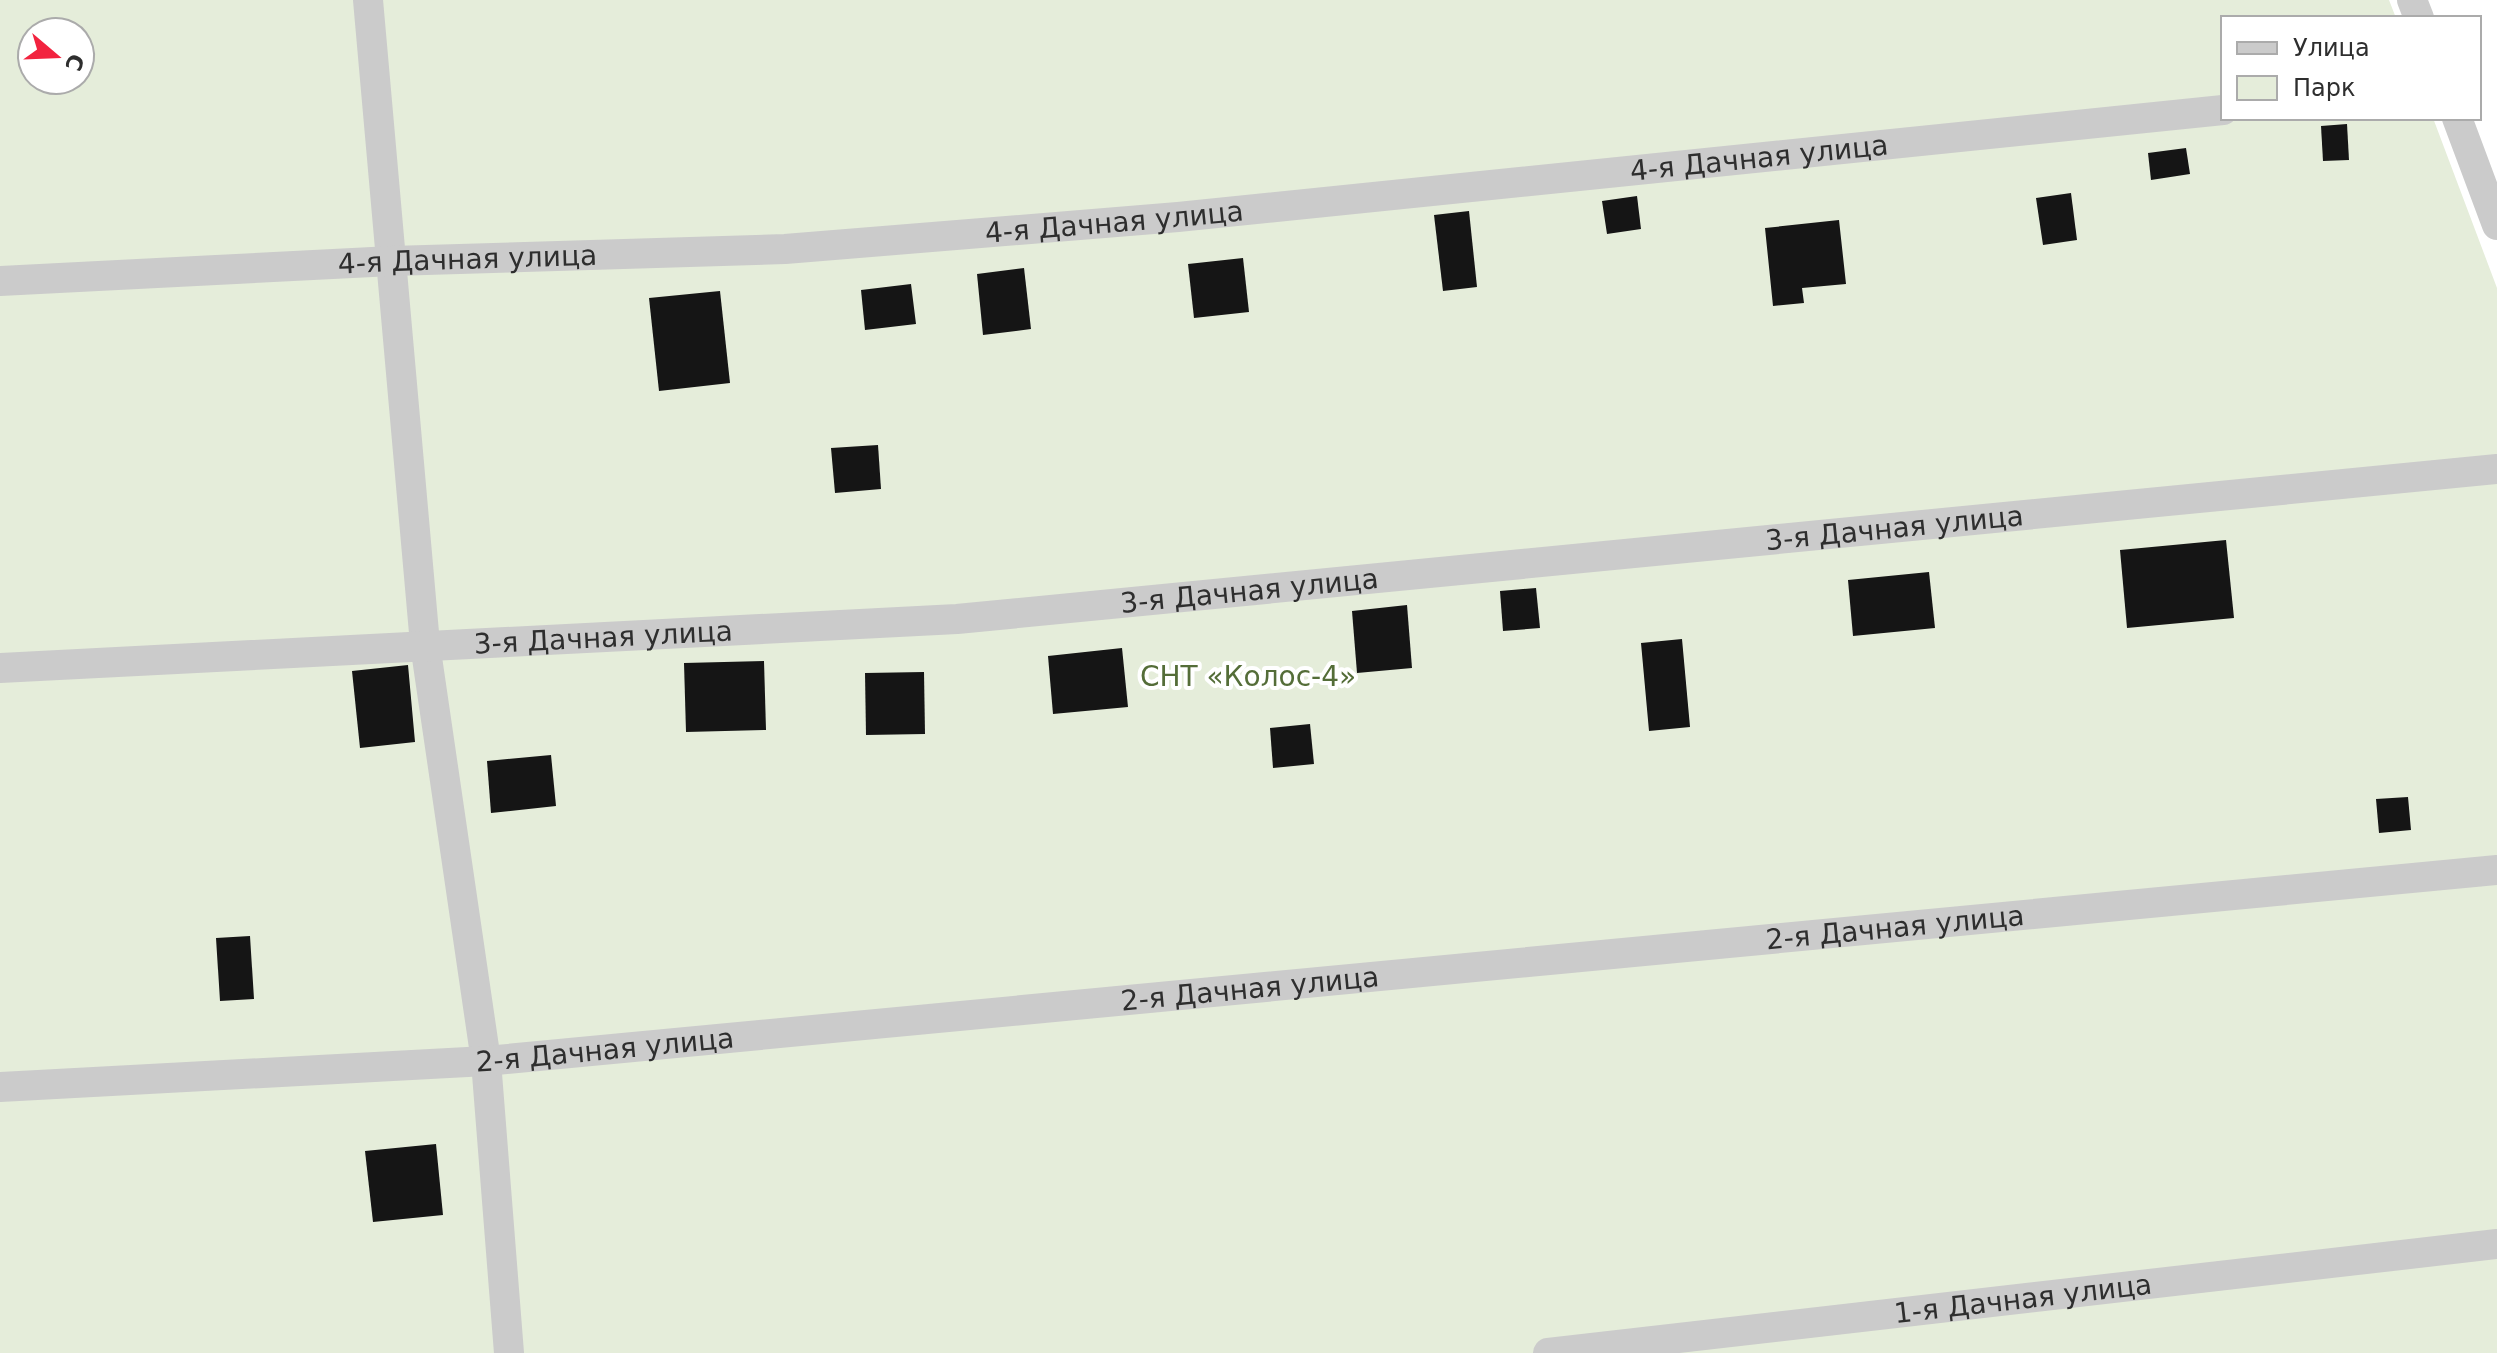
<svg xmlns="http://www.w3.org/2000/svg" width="2497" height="1353" font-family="'DejaVu Sans',sans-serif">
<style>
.green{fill:#e5edda;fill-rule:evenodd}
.building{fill:#151515}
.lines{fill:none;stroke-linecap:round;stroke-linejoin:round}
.minor{stroke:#cbcbcb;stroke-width:30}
.labels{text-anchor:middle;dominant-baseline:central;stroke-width:8;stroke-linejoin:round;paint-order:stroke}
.street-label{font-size:28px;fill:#2e2e2e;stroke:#fff}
.park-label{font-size:28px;fill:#546d38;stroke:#fff}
</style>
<rect width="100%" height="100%" fill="#fff"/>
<path class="green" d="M0,0H2389L2396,18H2223V118H2433L2497,288V1353H0ZM32,32H80V80H32Z"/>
<g class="building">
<polygon points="2347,124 2349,160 2323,161 2321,126"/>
<polygon points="2186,148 2190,174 2151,180 2148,153"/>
<polygon points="2071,193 2077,240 2043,245 2036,198"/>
<polygon points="1637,196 1641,229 1607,234 1602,201"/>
<polygon points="1469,211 1477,287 1443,291 1434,215"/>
<polygon points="1839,220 1846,284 1802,288 1804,303 1773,306 1765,228"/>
<polygon points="1243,258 1249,312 1194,318 1188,264"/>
<polygon points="1024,268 1031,329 983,335 977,274"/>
<polygon points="911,284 916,324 865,330 861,290"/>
<polygon points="720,291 730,383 659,391 649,298"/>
<polygon points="878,445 881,489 835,493 831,448"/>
<polygon points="2226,540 2234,618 2127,628 2120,550"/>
<polygon points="1929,572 1935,628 1853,636 1848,580"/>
<polygon points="1536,588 1540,628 1503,631 1500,591"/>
<polygon points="1407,605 1412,668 1357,673 1352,611"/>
<polygon points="1682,639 1690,727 1649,731 1641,643"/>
<polygon points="1122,648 1128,707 1053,714 1048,656"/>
<polygon points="764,661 766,730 686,732 684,663"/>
<polygon points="408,665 415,742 360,748 352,671"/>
<polygon points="924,672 925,734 866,735 865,673"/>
<polygon points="1310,724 1314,764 1273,768 1270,728"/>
<polygon points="551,755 556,806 491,813 487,761"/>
<polygon points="2408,797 2411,830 2379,833 2376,799"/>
<polygon points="250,936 254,999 220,1001 216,938"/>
<polygon points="436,1144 443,1215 373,1222 365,1151"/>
</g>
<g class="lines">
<g class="minor">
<polyline points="368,0 425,644 486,1061 509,1353"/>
<polyline points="2412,0 2419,18"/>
<polyline points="2457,118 2497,225"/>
<path id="s1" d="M0,281L392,261L785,249L1178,217L2223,110"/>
<path id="s2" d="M0,668L957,619L2497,469"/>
<path id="s3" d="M0,1087L486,1061L2497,870"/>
<path id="s4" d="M1548,1353L2497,1244"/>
</g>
</g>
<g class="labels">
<g class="street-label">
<text stroke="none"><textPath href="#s1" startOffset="1764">4-я Дачная улица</textPath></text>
<text stroke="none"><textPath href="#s1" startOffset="1116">4-я Дачная улица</textPath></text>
<text stroke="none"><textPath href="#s1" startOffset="468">4-я Дачная улица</textPath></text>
<text stroke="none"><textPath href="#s2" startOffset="1900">3-я Дачная улица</textPath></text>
<text stroke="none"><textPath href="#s2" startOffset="1252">3-я Дачная улица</textPath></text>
<text stroke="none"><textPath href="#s2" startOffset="604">3-я Дачная улица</textPath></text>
<text stroke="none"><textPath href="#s3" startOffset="1902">2-я Дачная улица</textPath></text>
<text stroke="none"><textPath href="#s3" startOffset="1254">2-я Дачная улица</textPath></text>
<text stroke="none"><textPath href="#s3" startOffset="606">2-я Дачная улица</textPath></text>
<text stroke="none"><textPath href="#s4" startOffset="478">1-я Дачная улица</textPath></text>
</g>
<g class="park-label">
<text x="1248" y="676">СНТ «Колос-4»</text>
</g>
</g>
<rect x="2221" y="16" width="260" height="104" fill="#ffffff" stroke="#ababab" stroke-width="2"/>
<rect x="2237" y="42" width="40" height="12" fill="#cbcbcb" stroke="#ababab" stroke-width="2"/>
<text x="2293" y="56" font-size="24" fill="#2e2e2e">Улица</text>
<rect x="2237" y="76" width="40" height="24" fill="#e5edda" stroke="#ababab" stroke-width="2"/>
<text x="2293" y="96" font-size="24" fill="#2e2e2e">Парк</text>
<g transform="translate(56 56) rotate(109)"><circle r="38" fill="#ffffff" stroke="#ababab" stroke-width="2"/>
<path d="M0-6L14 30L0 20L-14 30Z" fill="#f2233f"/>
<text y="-12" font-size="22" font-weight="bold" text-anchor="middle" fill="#2e2e2e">С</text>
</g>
</svg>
